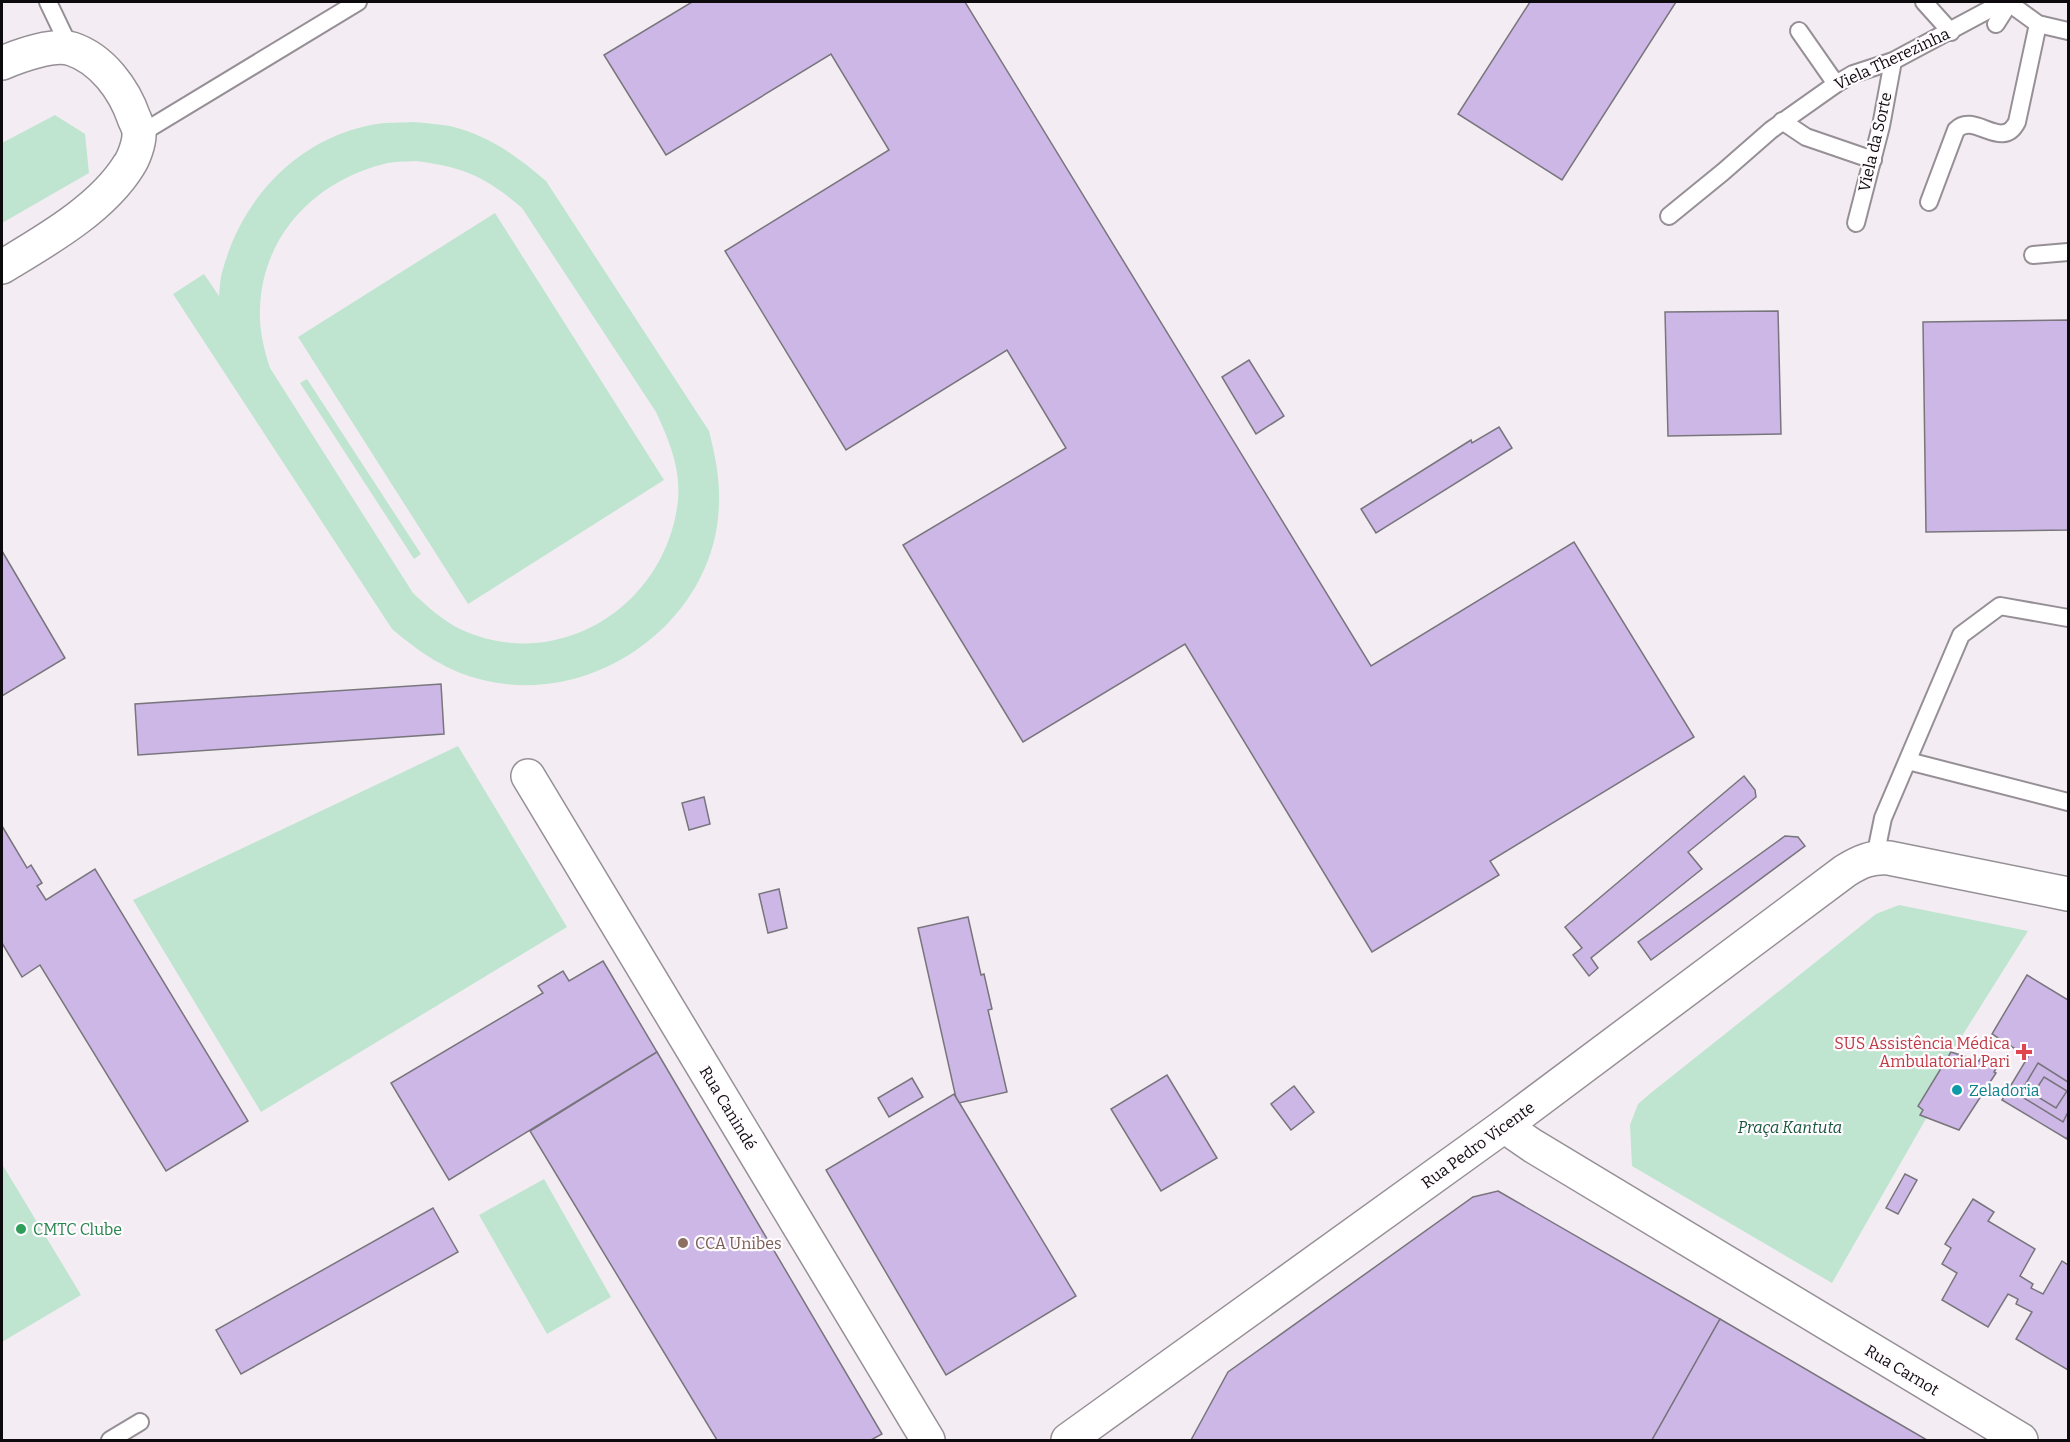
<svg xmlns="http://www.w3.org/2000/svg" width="2070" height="1442" font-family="Bitter,serif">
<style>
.green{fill:#bfe5d0;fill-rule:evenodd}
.building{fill:#cdb7e7;stroke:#78757c;stroke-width:1.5}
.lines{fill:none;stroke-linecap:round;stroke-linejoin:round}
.lane-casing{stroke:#969096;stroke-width:20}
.street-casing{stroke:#969096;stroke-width:36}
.secondary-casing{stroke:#969096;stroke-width:36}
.lane{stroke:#fff;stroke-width:16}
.street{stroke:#fff;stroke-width:33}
.secondary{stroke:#fff;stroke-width:33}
.health-dot{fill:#e0444e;stroke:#fffbff;stroke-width:2}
.culture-dot{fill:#0f9aa8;stroke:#fffbff;stroke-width:2}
.leisure-dot{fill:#2e9e5b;stroke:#fffbff;stroke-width:2}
.education-dot{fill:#8d6e63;stroke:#fffbff;stroke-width:2}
.labels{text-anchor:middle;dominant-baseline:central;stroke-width:4.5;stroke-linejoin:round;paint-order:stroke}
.street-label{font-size:16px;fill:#0c0a0d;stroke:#fffbff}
.health-label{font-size:16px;fill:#be3a42;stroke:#fffbff;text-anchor:end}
.culture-label{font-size:16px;fill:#0d838f;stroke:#fffbff;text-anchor:start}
.park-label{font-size:16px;font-style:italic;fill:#14563a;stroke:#fffbff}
.leisure-label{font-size:16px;fill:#27864d;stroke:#fffbff;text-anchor:start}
.education-label{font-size:16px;fill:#785e54;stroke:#fffbff;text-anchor:start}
</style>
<rect width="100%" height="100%" fill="#f3edf3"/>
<g class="green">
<polygon points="55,115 85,134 89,173 2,223 2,143"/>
<path d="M413,122C425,123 438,124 450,126C488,135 517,156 546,181L709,431C715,455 720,478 719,503C717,620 595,708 483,680C448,672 419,652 392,629L173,294L204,274L219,296C220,287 220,277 223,269C243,196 300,137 376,124C388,122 401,123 413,122ZM416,161C464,167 486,177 522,208L656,412C669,440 681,469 678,500C667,605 559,675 460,629C442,620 428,607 413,593L270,368C264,349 259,330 260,309C262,236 315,181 384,164C394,161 405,162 416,161Z"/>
<polygon points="495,213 664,480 468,604 298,337"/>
<polygon points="307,379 421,554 414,559 300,383"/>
<polygon points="458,746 567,927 261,1112 133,900"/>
<polygon points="1899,905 2028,931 1918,1106 1923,1110 1927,1117 1832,1283 1632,1166 1630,1125 1638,1104 1652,1092 1876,914"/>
<polygon points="2,1164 81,1295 2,1342"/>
<polygon points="544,1179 611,1297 547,1334 479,1215"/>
</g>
<g class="building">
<polygon points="692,2 965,2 1371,666 1574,542 1694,737 1490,861 1499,875 1372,952 1185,644 1023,742 903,545 1066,448 1007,350 846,450 725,251 889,150 831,54 666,155 604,55"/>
<polygon points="1530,2 1676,2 1562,180 1458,114"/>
<polygon points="1778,311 1781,434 1668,436 1665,312"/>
<polygon points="2068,320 2068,530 1926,532 1923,322"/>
<polygon points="1249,360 1284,416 1256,434 1222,377"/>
<polygon points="1499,427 1512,448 1376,533 1361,509 1471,440 1472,443"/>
<polygon points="2,551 65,658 2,696"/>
<polygon points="441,684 444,734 138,755 135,704"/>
<polygon points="1744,776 1755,790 1756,797 1688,852 1702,869 1591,958 1598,968 1589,976 1573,955 1582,948 1565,927"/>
<polygon points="704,797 710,824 689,830 682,803"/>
<polygon points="2,826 27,868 31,865 42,883 37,886 46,900 95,869 248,1121 166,1171 40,965 22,977 2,943"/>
<polygon points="1785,836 1798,837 1805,846 1651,960 1638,942"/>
<polygon points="779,889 787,928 768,933 759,894"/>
<polygon points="968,917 981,975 984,974 992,1009 988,1010 1007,1092 959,1103 956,1098 918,928"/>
<polygon points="603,961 657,1052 449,1180 391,1083 543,993 538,986 563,971 569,981"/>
<polygon points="2027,975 2068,1000 2068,1135 2067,1139 2002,1100 2028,1057 1992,1034"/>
<polygon points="657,1052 882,1434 871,1440 717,1440 530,1131"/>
<polygon points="1951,1052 1979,1061 1983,1054 1999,1064 1994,1072 1996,1073 1959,1130 1920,1115 1923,1110 1918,1106"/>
<polygon points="2038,1063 2068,1082 2068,1112 2063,1122 2019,1095"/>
<polygon points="1167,1075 1217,1158 1161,1191 1111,1109"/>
<polygon points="2044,1077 2067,1091 2056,1108 2033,1094"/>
<polygon points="912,1078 923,1097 889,1117 878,1098"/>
<polygon points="1294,1086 1314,1112 1291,1130 1271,1104"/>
<polygon points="954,1094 1076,1296 946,1375 826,1170"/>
<polygon points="1905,1174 1917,1180 1898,1214 1886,1208"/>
<polygon points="1498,1191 1720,1319 1652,1440 1191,1440 1228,1372 1473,1197"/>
<polygon points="1973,1199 1994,1212 1988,1221 2035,1249 2020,1276 2033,1284 2031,1288 2043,1294 2062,1261 2068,1265 2068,1370 2016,1339 2032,1312 2016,1304 2018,1299 2008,1294 1988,1327 1942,1300 1957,1273 1942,1264 1951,1248 1945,1244"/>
<polygon points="433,1208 458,1252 241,1374 216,1330"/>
<polygon points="1720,1319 1872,1408 1927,1440 1652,1440"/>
</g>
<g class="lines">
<g class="lane-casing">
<g id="lane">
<polyline points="48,2 70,48"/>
<polyline points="1924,2 1951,32"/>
<polyline points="1996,24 2010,2"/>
<polyline points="1799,31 1836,84"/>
<polyline points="1782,121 1806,137 1873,160"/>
<polyline points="140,134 358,2"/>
<path d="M1929,202L1956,130C1974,111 2002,152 2017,122L2038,24"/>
<polyline points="1669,216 1723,172 1771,130 1836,84 1853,74 1893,61 1994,7 2009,3 2038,24 2068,31"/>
<polyline points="1856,223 1881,126 1893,61"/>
<polyline points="2033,255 2068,252"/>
<polyline points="1908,761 2068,802"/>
<polyline points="1875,857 1883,818 1961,635 2000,606 2068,618"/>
<polyline points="110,1440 140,1422"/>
</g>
</g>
<g class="street-casing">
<g id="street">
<path d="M2,63C19,56 54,43 72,49C102,59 124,89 134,118C136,123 140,130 139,135C139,143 134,158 129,165C102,209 45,241 2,267"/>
<polyline points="528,776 928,1440"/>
<polyline points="1504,1126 1533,1146 2021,1440"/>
</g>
</g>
<g class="secondary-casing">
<path id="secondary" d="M1068,1440L1504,1126L1845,871C1861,861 1871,857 1889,858L2068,894"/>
</g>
<use href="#lane" class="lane"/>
<use href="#street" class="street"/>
<use href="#secondary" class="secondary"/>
</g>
<path class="health-dot" d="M2021 1043h6v6h6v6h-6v6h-6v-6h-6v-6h6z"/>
<circle class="culture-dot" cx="1957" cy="1090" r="6"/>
<circle class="leisure-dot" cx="21" cy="1229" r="6"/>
<circle class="education-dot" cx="683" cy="1243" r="6"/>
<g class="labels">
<g class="street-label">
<text transform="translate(1892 59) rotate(-25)">Viela Therezinha</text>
<text transform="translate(1875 142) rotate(-77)">Viela da Sorte</text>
<text transform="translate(728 1108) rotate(59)">Rua Canindé</text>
<text transform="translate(1478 1145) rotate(-36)">Rua Pedro Vicente</text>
<text transform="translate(1902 1370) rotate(31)">Rua Carnot</text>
</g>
<g class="health-label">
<text x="2010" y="1043">SUS Assistência Médica<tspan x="2010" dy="18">Ambulatorial Pari</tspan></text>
</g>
<g class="culture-label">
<text x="1969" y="1090">Zeladoria</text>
</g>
<g class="park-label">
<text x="1790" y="1127">Praça Kantuta</text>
</g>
<g class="leisure-label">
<text x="33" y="1229">CMTC Clube</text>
</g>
<g class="education-label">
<text x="695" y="1243">CCA Unibes</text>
</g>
</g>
<rect width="2070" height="1442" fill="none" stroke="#0c0a0d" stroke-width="6"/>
</svg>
